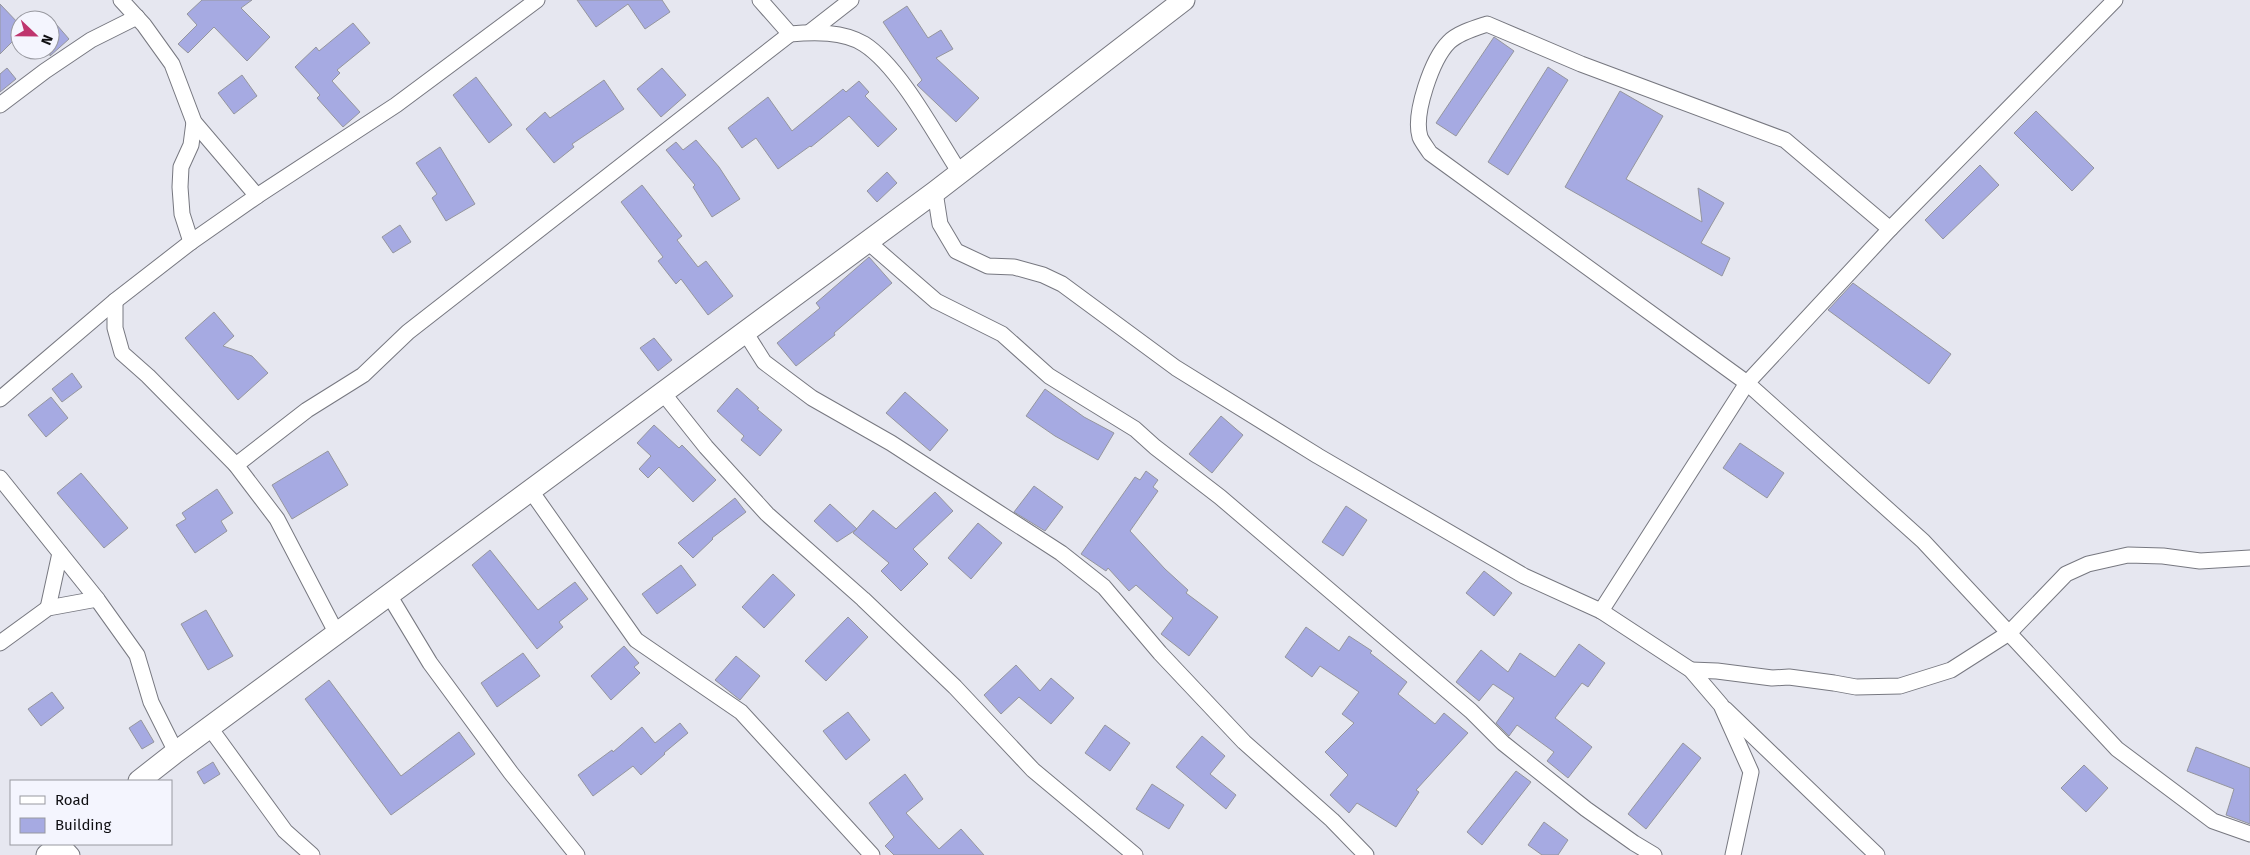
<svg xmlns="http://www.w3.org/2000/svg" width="2250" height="855" font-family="'Fira Sans',sans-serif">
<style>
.building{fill:#a6aae2;stroke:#95969e}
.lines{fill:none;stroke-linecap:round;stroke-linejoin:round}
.street-casing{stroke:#777880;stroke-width:17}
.secondary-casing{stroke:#777880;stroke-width:23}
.street{stroke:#fff;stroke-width:15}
.secondary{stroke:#fff;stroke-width:21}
</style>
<rect width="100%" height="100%" fill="#e6e7f0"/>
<g class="building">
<polygon points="202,0 252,0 241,8 270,37 247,61 214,27 188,53 178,44 197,25 187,14"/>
<polygon points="577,0 662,0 670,12 645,29 628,4 596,27"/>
<polygon points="0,4 20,25 20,34 0,54"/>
<polygon points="907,6 928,38 941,30 953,49 936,58 979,98 956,122 917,85 922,80 883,22"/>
<polygon points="50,17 69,39 50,56"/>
<polygon points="353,23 370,43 337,70 340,73 332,81 360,112 343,127 317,98 320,95 295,67 316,47 319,51"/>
<polygon points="1494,37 1514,51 1456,136 1436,123"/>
<polygon points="1548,67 1568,80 1508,175 1488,162"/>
<polygon points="7,68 16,79 0,92 0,74"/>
<polygon points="662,68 686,95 661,117 637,89"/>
<polygon points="242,75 257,96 234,114 218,93"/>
<polygon points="476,77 512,125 489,143 453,95"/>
<polygon points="604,80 624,109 572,144 574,147 554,163 526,129 545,112 550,118"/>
<polygon points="859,81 869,92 865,96 897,129 878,147 849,116 811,147 810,146 778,169 756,138 742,148 728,128 768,97 792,131 843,89 846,92"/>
<polygon points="1620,91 1663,116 1626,179 1702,222 1698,188 1724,203 1701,243 1730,258 1722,276 1565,187"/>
<polygon points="2036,111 2094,168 2072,191 2014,133"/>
<polygon points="696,140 719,167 740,199 712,217 693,187 695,185 666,150 676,142 683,150"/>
<polygon points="440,147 475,204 446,221 432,198 437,194 416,163"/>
<polygon points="1980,165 1999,185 1943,239 1925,220"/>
<polygon points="887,172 897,183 877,202 867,191"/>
<polygon points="642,185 682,236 677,240 698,267 706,261 733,296 708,315 681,279 676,284 658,261 663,257 621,202"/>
<polygon points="400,225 411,242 393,253 382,237"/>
<polygon points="869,257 892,283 834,333 835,335 796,366 777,343 820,308 816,303"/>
<polygon points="1853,283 1951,354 1929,384 1828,310"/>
<polygon points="214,312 234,336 223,346 252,356 268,373 238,400 185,338"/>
<polygon points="654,338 672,360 658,371 640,348"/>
<polygon points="72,373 82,387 62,402 52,389"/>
<polygon points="737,388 759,408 757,409 782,430 760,456 741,440 744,436 717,411"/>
<polygon points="1045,389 1084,417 1114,433 1098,460 1055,436 1026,416"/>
<polygon points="905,392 948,430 930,451 886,413"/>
<polygon points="51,397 68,418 46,437 28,415"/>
<polygon points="1221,416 1243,435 1212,473 1189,454"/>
<polygon points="654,425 679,448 682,445 716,480 693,502 659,467 648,478 639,469 651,456 637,443"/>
<polygon points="1740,443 1784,473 1767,498 1723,468"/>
<polygon points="328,451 348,485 292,519 272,485"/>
<polygon points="1146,471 1158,480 1153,487 1158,491 1130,531 1165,569 1188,590 1186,593 1218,617 1189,656 1161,634 1173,618 1136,585 1129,591 1108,568 1106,571 1081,554 1135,477 1140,480"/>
<polygon points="81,473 128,528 104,548 57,493"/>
<polygon points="1034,486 1063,507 1045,531 1014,512"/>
<polygon points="217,489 233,513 221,521 227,531 195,553 176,525 186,519 182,513"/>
<polygon points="935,492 953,511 913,549 928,564 901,591 881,571 889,563 853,533 873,510 896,529"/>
<polygon points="735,498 746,512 712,538 713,539 693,558 678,543"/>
<polygon points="830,504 857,529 837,542 814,521"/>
<polygon points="1346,506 1367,520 1343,556 1322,542"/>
<polygon points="978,523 1002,543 971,579 948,558"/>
<polygon points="490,550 538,610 575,582 588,599 559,622 563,627 537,649 472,565"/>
<polygon points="681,565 696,585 657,614 642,594"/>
<polygon points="1484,571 1512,593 1494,616 1466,593"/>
<polygon points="773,574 795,595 764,628 742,607"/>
<polygon points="206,610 233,656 208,670 181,624"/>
<polygon points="848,617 868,637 826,681 805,661"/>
<polygon points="1306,627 1339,651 1349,636 1372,651 1370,653 1407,682 1398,694 1435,724 1444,713 1468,733 1416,790 1419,792 1396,827 1357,803 1349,813 1330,795 1348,775 1325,752 1354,723 1342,714 1359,692 1320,666 1312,677 1285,657"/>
<polygon points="1579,644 1605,663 1588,687 1582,683 1555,718 1592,747 1568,778 1547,761 1554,752 1517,725 1509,736 1496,723 1514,698 1493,684 1479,701 1456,682 1481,650 1508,672 1520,653 1555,677"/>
<polygon points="624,646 639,663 634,667 640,673 611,700 591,676"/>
<polygon points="523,653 540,676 497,707 481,683"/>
<polygon points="736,656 760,676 740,700 715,680"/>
<polygon points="1016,665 1040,691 1051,678 1074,698 1051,724 1019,697 1001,714 984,695"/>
<polygon points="329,680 401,776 459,732 475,754 391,815 305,699"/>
<polygon points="52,692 64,708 41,726 28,709"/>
<polygon points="848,712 870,740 846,760 823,731"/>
<polygon points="141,720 154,742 142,749 129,728"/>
<polygon points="680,723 688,733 664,753 665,754 641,775 633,766 593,796 578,775 612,750 613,752 642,727 655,743"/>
<polygon points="1105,725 1130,743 1110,771 1085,753"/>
<polygon points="1202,736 1225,756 1210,774 1236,795 1226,809 1176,767"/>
<polygon points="1683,743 1701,758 1646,829 1628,814"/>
<polygon points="2196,747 2250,768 2250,824 2226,815 2234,789 2187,771"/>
<polygon points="213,762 220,774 204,784 197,772"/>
<polygon points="2084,765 2108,788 2086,812 2061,788"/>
<polygon points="1516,771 1531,782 1482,845 1467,832"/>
<polygon points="905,774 923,799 906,813 939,849 961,829 984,855 894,855 885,846 894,837 869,803"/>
<polygon points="1152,784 1184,805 1169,829 1136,809"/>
<polygon points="1544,822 1568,840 1558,855 1542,855 1528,845"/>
</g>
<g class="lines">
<g class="street-casing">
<g id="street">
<path d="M760,0L790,34C814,32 843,31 864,44C900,67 936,136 960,173"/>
<polyline points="810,32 851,0"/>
<polyline points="0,105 45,71 91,40 137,17"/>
<polyline points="935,192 940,224 956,251 988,266 1014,267 1043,275 1062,284 1176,368 1318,456 1524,576 1601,611 1691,670 1721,705 1751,772 1733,855"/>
<polyline points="257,196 396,105 537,0"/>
<path d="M1890,229L1785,140L1581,64L1487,24C1475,28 1458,33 1449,42C1432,59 1413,114 1420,137C1422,142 1427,148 1430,153L1747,383L1923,541L2117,749L2213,821L2250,834"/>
<polyline points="191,242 182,214 180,187 181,167 191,145 194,122"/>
<polyline points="868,242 936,301 1002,334 1049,376 1135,429 1155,447 1220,497 1471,711 1503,743 1586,809 1634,843 1654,855"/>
<polyline points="115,301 115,328 122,353 148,376 236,465 277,519 337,634"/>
<polyline points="745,332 764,362 812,398 891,443 996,511 1061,553 1104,587 1160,653 1244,742 1332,820 1366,855"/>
<polyline points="663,393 706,447 767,514 863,599 955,687 1033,770 1135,855"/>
<polyline points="0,399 115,301 191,242 257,196 194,122 172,64 144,25 121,0"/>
<polyline points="236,465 307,410 363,375 408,332 790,34"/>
<polyline points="0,478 97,599 137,655 151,702 176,752"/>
<polyline points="531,491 636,640 741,712 872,855"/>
<polyline points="389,595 430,663 511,773 577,855"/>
<polyline points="48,608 60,553"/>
<polyline points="1601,611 1747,383 1890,229 2115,0"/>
<polyline points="0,643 48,608 97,599"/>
<polyline points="1691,670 1717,671 1772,678 1789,677 1834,683 1856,687 1900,686 1951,670 2009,633 2066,574 2088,564 2128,555 2163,556 2200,561 2250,558"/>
<polyline points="1725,709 1877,855"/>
<polyline points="210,728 285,831 312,855"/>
<polyline points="62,844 72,855"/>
</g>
</g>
<g class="secondary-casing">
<g id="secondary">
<polyline points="139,781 176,752 935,192 1184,0"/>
<polyline points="47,855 61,844"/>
</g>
</g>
<use href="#street" class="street"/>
<use href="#secondary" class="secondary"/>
</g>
<rect x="10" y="780" width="162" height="65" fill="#f4f5fe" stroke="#9899a0"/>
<rect x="20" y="796" width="25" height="8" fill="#ffffff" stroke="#9899a0"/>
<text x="55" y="805" font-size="15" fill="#0f0f12">Road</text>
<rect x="20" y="818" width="25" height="15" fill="#a6aae2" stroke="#9899a0"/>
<text x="55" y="830" font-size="15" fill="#0f0f12">Building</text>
<g transform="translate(35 35) rotate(112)"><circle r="24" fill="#f4f5fe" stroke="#9899a0"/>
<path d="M0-4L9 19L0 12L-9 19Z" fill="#bf356e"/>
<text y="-8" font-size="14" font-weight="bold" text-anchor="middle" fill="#0f0f12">N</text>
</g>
</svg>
